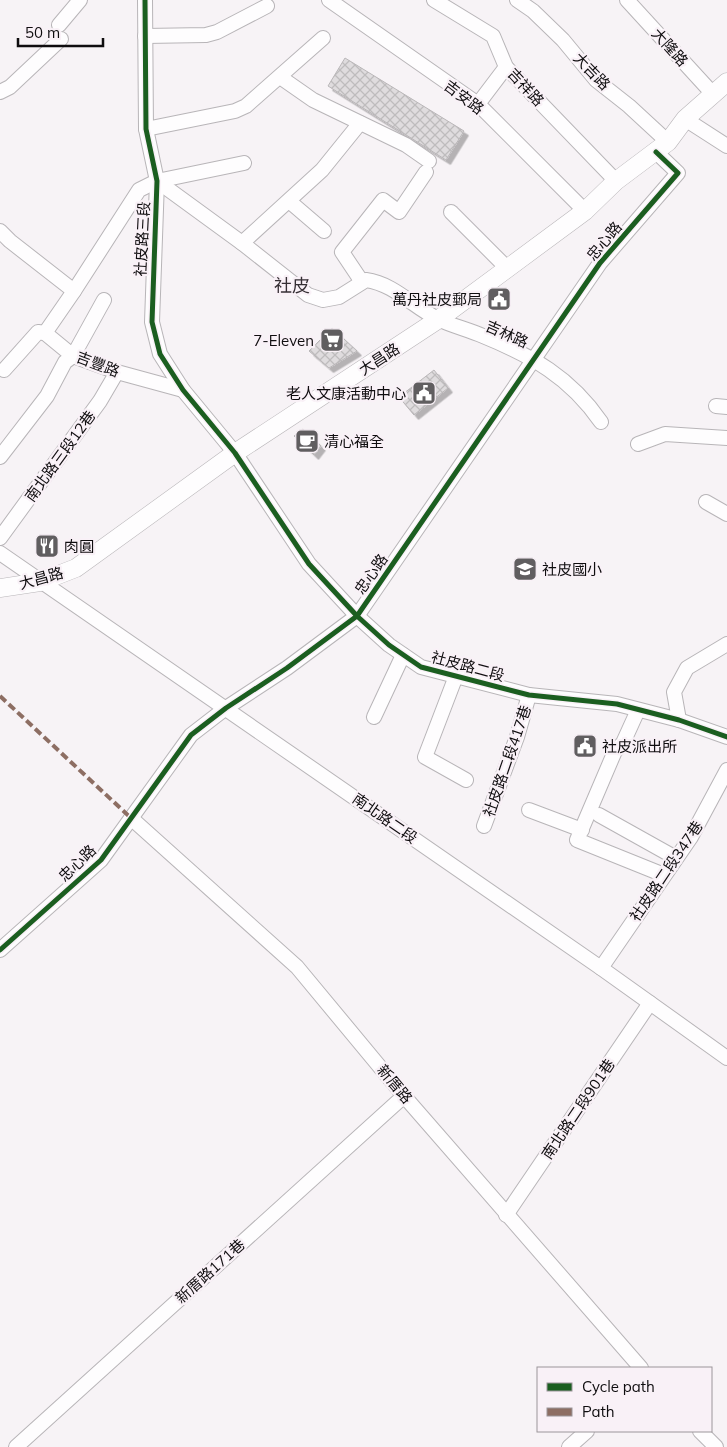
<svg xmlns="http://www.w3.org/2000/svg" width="727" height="1447" font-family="Mulish,'Noto Sans TC',sans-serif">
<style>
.building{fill:url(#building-cross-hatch);stroke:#b9b6b8;filter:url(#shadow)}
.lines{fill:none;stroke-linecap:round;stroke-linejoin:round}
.minor-casing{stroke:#b8b5b8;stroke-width:16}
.major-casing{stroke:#b8b5b8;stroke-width:19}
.minor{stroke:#fefdfe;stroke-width:14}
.major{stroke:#fefdfe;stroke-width:18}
.quiet{stroke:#8d6e63;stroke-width:4;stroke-dasharray:8 4;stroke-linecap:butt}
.cycleway-casing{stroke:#f9f1f7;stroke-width:8}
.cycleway{stroke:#1b5e20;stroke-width:5}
.labels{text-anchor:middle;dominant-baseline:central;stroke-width:4.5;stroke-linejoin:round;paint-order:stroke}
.street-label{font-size:15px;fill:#0f0d0f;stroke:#f9f1f7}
.poi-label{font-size:15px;fill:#0f0d0f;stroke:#f9f1f7;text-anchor:start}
.quarter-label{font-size:18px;fill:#352f34;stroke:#f9f1f7}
</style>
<defs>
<pattern id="building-cross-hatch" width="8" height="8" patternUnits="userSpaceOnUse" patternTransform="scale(1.25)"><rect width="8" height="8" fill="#dfdcde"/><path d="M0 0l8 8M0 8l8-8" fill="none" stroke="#bebcbd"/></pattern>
<filter id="shadow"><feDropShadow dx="4.5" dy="4.5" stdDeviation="0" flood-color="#0004"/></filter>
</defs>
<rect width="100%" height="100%" fill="#f7f3f6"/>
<g class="building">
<polygon points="345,58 464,131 446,160 328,86"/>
<polygon points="332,328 357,351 329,368 309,351"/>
<polygon points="434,370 448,388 414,415 399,397"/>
<polygon points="303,429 321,446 314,455 294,436"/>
</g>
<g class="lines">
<g class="minor-casing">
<g id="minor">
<polyline points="145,0 146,129 157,181 152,322 160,354 183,390 235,453 309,564 357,616 389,645 421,667 529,695 617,704 679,720 727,737"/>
<polyline points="329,0 478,104 585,211"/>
<polyline points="434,0 493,36 506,67 616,181"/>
<polyline points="517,0 533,11 563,40 596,80 629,106 668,142"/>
<polyline points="627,0 713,94"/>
<polyline points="59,25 80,0"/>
<polyline points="145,36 206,35 217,32 267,6"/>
<polyline points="280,77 313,100 406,145 429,161"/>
<polyline points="0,92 10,87 61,39"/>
<polyline points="478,104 506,67"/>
<polyline points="685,119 727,146"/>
<polyline points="146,129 235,111 246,106 323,38"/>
<path d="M157,181L242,243L308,295L323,300L339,297L366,280C395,284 414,308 440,320C453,326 469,330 483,336C532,356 570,377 601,422"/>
<polyline points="289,201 324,231"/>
<polyline points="451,212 507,268"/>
<polyline points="0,231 10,241 74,291 45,333 73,356 117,372 183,390"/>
<polyline points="242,243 322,170 360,123"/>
<polyline points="362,282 342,252 383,200 399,212 426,172"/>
<polyline points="74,291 139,190 157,181 244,163"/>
<polyline points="4,370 38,332 45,333"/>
<polyline points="716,406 727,407"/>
<polyline points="638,444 665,434 727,438"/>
<polyline points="0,457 47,396 65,362 73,356 104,300"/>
<polyline points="706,502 727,514"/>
<polyline points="0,538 100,401 117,372"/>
<polyline points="0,553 601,968 727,1058"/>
<polyline points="456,676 425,757 466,780"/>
<polyline points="638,710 623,743 615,751 577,840 664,875"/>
<polyline points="374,717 403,655"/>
<polyline points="679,720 674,692 687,668 727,644"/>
<polyline points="529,810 582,830"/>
<polyline points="599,815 676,858"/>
<polyline points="131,818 297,967 404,1096 641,1368"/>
<polyline points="484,826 517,737 529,695"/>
<polyline points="0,950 101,860 191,735 226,708 287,668 357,616 600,263 678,173 656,152"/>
<polyline points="601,968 691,837 727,770"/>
<polyline points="506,1215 650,1003"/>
<polyline points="700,1431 716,1447"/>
<polyline points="16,1447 404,1096"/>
<polyline points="569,1447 587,1431"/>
</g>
</g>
<g class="major-casing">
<polyline id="major" points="0,588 40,582 76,568 235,453 439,319 585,211 616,181 668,142 685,119 727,82"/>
</g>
<use href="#minor" class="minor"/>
<use href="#major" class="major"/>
<polyline class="quiet" points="0,696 131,818"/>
<g class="cycleway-casing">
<g id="cycleway">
<polyline points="145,0 146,129 157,181 152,322 160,354 183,390 235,453 309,564 357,616 389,645 421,667 529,695 617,704 679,720 727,737"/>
<polyline points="0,950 101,860 191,735 226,708 287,668 357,616 600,263 678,173 656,152"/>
</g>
</g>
<use href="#cycleway" class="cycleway"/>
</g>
<defs>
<g id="civic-square" transform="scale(1.25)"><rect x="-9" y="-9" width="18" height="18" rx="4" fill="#605e60" stroke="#f9f1f7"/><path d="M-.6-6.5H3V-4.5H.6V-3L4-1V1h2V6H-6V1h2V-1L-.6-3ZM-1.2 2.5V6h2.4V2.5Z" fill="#fff"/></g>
<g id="supermarket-square" transform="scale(1.25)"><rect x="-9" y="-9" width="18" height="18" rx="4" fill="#605e60" stroke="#f9f1f7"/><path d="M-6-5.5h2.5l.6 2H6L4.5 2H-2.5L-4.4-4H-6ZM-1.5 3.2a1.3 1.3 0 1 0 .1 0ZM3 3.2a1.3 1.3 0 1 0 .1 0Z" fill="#fff"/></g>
<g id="cafe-square" transform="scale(1.25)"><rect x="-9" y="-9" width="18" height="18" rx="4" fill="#605e60" stroke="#f9f1f7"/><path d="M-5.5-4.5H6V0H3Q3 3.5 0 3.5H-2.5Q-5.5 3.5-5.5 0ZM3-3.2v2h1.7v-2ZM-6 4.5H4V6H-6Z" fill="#fff"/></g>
<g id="restaurant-square" transform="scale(1.25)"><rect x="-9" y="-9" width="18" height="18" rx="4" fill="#605e60" stroke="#f9f1f7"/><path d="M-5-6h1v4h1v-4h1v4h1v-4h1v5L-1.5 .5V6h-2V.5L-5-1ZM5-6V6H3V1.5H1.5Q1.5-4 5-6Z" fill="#fff"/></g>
<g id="school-square" transform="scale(1.25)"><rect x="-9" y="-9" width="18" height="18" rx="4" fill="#605e60" stroke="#f9f1f7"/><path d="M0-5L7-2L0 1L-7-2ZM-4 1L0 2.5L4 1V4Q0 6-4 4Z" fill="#fff"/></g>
</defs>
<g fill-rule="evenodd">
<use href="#civic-square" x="499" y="299"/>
<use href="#supermarket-square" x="332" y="340"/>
<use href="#civic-square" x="424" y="393"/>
<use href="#cafe-square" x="307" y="441"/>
<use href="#restaurant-square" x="47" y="546"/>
<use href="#school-square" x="525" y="569"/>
<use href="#civic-square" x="585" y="746"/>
</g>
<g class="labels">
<g class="street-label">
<text transform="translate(670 47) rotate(48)">大隆路</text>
<text transform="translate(592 71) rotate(46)">大吉路</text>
<text transform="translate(526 87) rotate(47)">吉祥路</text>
<text transform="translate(464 97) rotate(37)">吉安路</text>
<text transform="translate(142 239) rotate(-87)">社皮路三段</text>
<text transform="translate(604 241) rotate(-50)">忠心路</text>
<text transform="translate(507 334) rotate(24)">吉林路</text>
<text transform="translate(379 359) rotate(-33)">大昌路</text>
<text transform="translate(98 364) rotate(21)">吉豐路</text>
<text transform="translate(60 456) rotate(-54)">南北路三段12巷</text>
<text transform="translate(371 574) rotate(-55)">忠心路</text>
<text transform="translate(41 578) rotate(-15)">大昌路</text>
<text transform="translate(468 666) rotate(15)">社皮路二段</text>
<text transform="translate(507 761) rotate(-71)">社皮路二段417巷</text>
<text transform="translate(385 818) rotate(35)">南北路二段</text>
<text transform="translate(77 863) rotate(-44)">忠心路</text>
<text transform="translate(666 871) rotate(-56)">社皮路二段347巷</text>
<text transform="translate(395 1084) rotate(50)">新厝路</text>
<text transform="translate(578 1109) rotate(-56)">南北路二段901巷</text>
<text transform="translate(210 1271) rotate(-42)">新厝路171巷</text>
</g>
<g class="poi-label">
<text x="482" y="299" text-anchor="end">萬丹社皮郵局</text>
<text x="314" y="340" text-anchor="end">7-Eleven</text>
<text x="406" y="393" text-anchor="end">老人文康活動中心</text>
<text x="324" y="441">清心福全</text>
<text x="64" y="546">肉圓</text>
<text x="542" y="569">社皮國小</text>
<text x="602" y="746">社皮派出所</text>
</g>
<g class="quarter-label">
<text x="292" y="285">社皮</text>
</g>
</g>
<rect x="537" y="1367" width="175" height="65" fill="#f9f1f7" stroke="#9b969a"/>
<rect x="547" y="1383" width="25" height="8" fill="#1b5e20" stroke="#9b969a"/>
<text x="582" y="1392" font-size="15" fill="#0f0d0f">Cycle path</text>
<rect x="547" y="1408" width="25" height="8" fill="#8d6e63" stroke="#9b969a"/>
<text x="582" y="1417" font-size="15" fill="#0f0d0f">Path</text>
<path d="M18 38v8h85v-8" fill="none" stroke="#0f0d0f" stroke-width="2.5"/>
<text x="25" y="38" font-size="15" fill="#0f0d0f" stroke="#f9f1f7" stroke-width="4" paint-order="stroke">50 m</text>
</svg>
